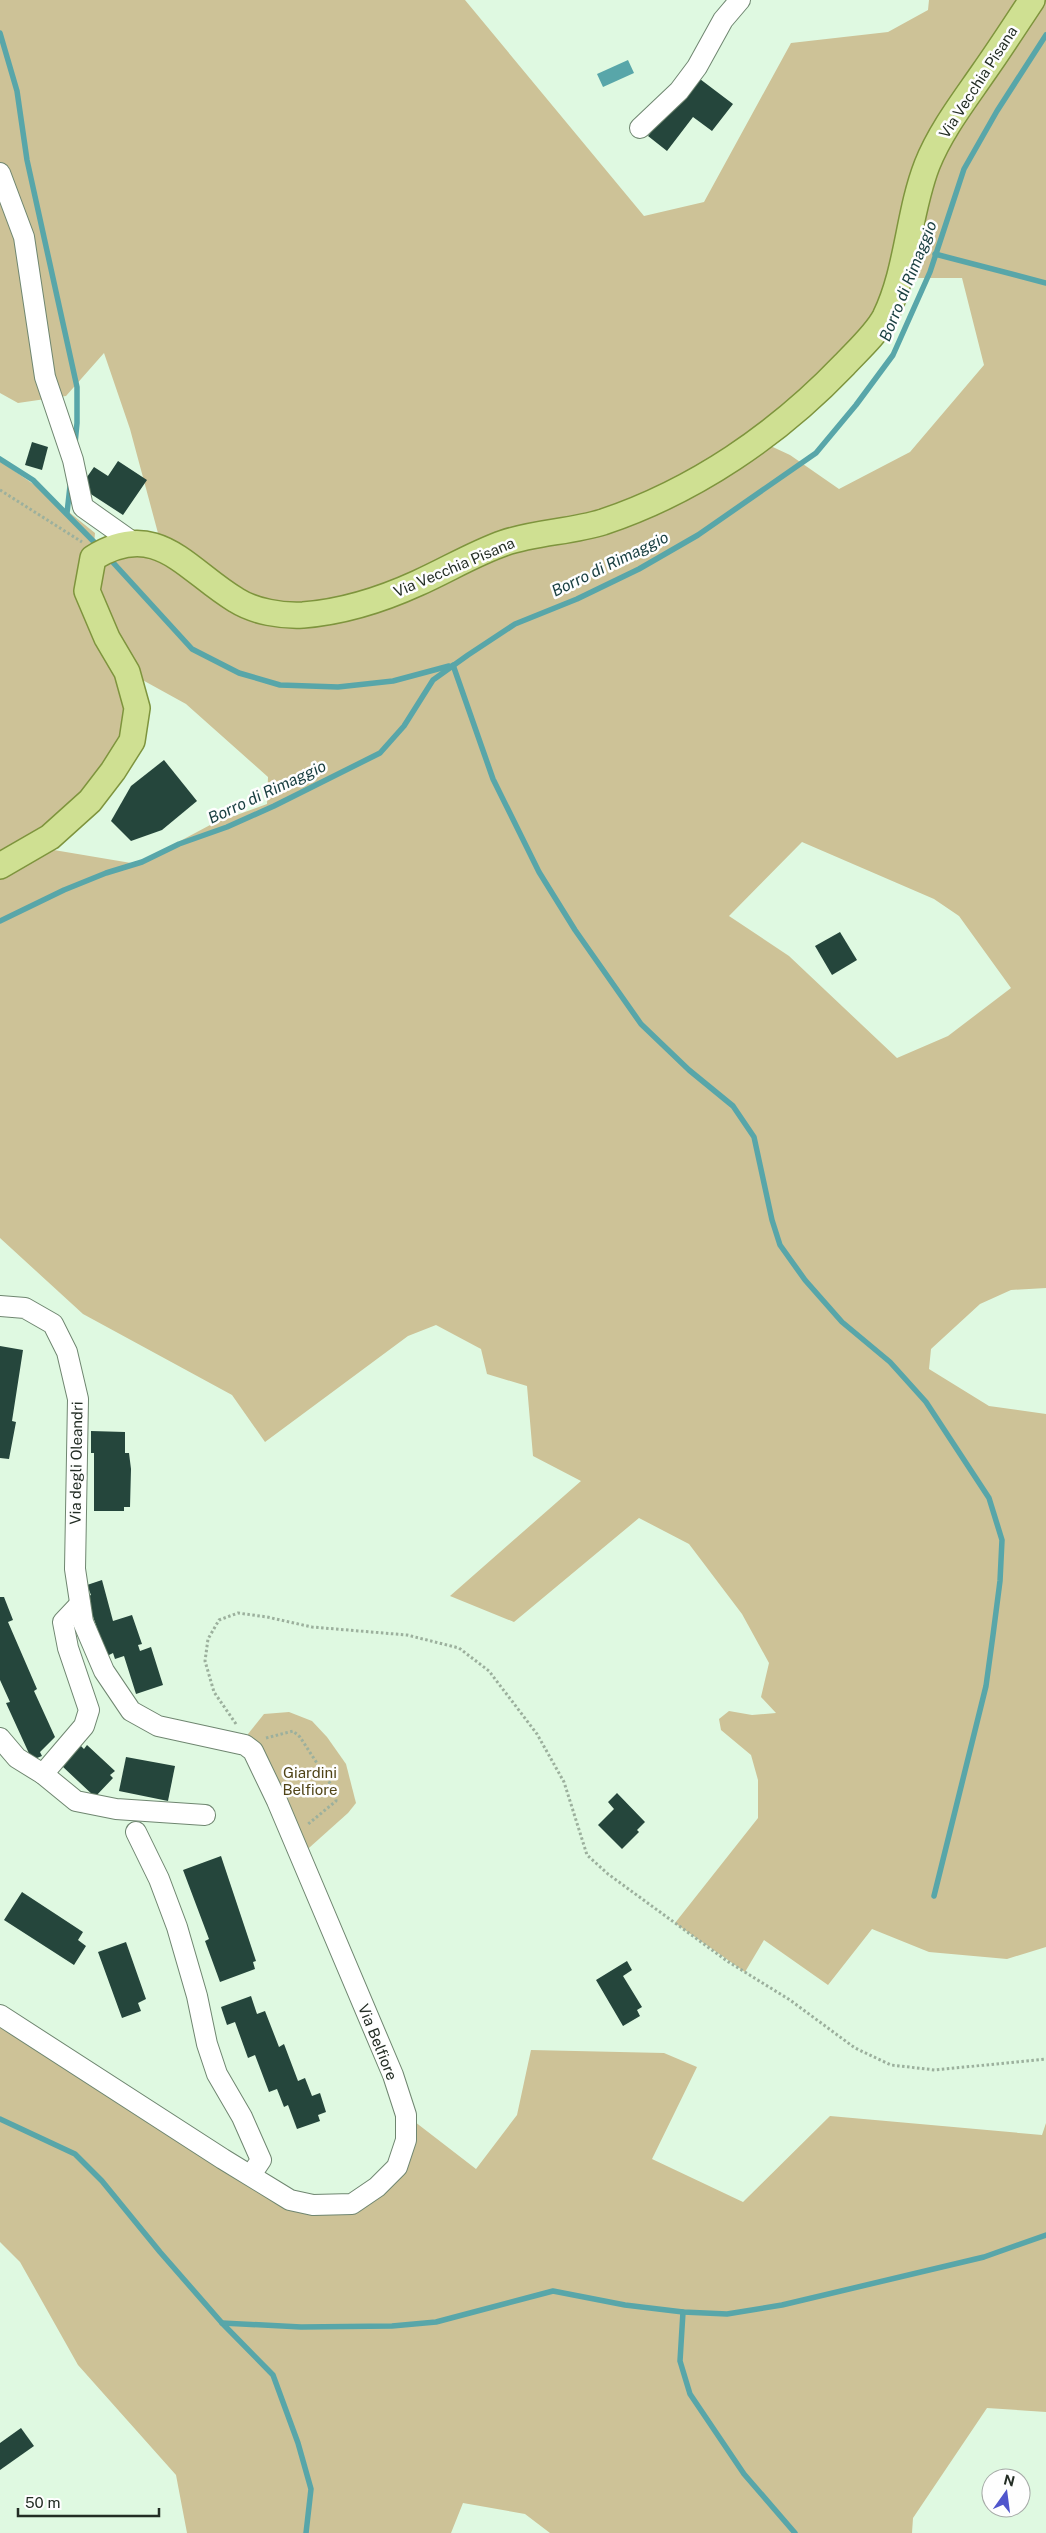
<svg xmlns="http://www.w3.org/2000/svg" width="1046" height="2533" font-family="'Public Sans',sans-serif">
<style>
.green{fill:#cdc297;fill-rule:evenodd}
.water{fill:#58a6a9}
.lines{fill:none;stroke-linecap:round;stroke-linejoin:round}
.stream{stroke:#58a6a9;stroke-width:5.5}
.building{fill:#25463c}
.minor-casing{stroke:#6f8670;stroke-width:22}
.major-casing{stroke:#7e943d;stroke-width:28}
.path{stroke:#9cb09d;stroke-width:3;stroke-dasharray:2.5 2.5;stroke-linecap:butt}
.minor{stroke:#fff;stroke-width:20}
.major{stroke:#cfe092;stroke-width:25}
.labels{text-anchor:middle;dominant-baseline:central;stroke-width:5;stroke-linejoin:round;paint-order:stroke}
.street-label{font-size:15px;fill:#232d24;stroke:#fefefe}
.park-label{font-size:15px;fill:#504417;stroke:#fefefe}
.water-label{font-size:16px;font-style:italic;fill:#173d3f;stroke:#fefefe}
</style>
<rect width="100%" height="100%" fill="#dff9e1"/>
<g class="green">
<path d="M0,0H465L644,216L704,202L791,43L888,32L928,10L929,0H1046V1288L1011,1290L980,1304L931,1349L929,1369L989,1406L1046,1414V1947L1007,1959L929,1952L872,1929L828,1985L764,1940L745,1972L675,1923L758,1818V1780L751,1755L721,1730L719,1719L729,1711L752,1715L776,1713L761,1697L769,1663L742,1614L689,1544L639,1518L514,1622L450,1596L581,1481L533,1456L527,1386L487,1374L481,1349L436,1325L408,1336L265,1442L232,1395L83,1314L0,1238V461L39,488L95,533L93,557L162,548L130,429L104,353L66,396L18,403L0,393ZM898,278H962L984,365L910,452L839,489L790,455L760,441L858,350ZM128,672L186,704L268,777L267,804L212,824L137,864L36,847L132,741ZM802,842L934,899L959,916L1011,988L948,1036L897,1058L789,956L729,916Z"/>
<polygon points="289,1712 312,1721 327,1737 346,1764 356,1803 348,1813 300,1856 253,1751 248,1734 264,1714"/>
<polygon points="0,2015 290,2200 352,2204 397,2167 406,2115 476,2169 517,2115 531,2050 664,2053 697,2067 652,2159 743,2202 830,2116 1042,2135 1046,2123 1046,2412 987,2408 913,2518 912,2533 550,2533 525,2514 463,2503 451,2533 187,2533 176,2475 78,2365 20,2262 0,2242"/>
</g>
<polygon class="water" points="628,60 634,73 603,87 597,74"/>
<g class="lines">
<g class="stream">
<polyline points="0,33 17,91 27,160 77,387 77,423 75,444"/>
<polyline points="935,254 1046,283"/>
<polyline points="0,459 33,480 100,548"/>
<polyline points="67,513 70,486"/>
<polyline points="108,557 192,649 239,673 280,685 338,687 393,681 449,666"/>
<polyline points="453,665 493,779 539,872 575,930 641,1024 689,1070 733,1106 754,1137 772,1220 780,1245 805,1280 842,1322 890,1362 926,1402 989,1498 1002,1540 1000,1581 993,1635 986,1686 934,1896"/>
<polyline points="0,921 64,890 106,873 142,862 179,844 227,827 274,806 380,753 404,726 433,680 468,655 515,624 577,599 639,569 698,535 816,453 856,405 893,355 930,272 964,169 997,111 1046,35"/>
<polyline points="0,2119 75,2154 102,2181 160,2252 222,2323 273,2375 298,2443 311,2489 306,2533"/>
<polyline points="683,2312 680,2361 690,2394 744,2474 795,2533"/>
<polyline points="222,2323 301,2327 392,2326 436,2322 553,2291 625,2305 683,2312 727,2314 782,2305 984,2257 1046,2235"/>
</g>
</g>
<g class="building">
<polygon points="696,76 733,104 712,131 693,117 667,151 648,136"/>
<polygon points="32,442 48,447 42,470 25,465"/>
<polygon points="118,461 147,480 123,515 80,487 94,467 108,476"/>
<polygon points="164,760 197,801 162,830 131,841 111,821 131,786"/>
<polygon points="840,932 857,960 832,975 815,946"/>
<polygon points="0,1346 23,1350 12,1421 16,1422 9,1459 0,1458"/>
<polygon points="91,1431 125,1432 125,1453 129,1453 131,1469 130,1507 124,1507 124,1511 94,1511 94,1453 91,1453"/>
<polygon points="102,1580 113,1621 132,1615 142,1644 138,1645 140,1651 151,1647 163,1685 136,1694 124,1656 115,1659 113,1653 107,1656 86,1597 91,1595 87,1585"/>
<polygon points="0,1597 4,1597 13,1620 8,1622 37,1689 34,1691 55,1737 40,1752 42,1756 32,1760 6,1703 10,1702 0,1680"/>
<polygon points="87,1745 115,1771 110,1775 113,1778 95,1797 62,1766 81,1746 84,1749"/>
<polygon points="126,1757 175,1766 168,1801 119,1791"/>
<polygon points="617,1793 645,1822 637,1830 639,1832 622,1849 598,1825 614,1809 608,1802"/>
<polygon points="221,1856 256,1961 253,1962 255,1969 220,1982 205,1941 209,1939 183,1870"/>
<polygon points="22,1892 83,1932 78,1940 86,1946 74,1965 4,1920"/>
<polygon points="126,1942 146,1999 138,2003 141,2011 122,2018 98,1952"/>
<polygon points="627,1961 632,1970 623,1976 642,2007 637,2010 640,2016 623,2026 596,1980"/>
<polygon points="251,1996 257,2014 265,2011 279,2047 284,2044 298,2081 305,2078 312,2096 320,2093 326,2112 318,2115 320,2121 297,2129 288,2105 284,2107 277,2089 269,2092 255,2055 248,2058 235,2022 227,2025 221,2007"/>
<polygon points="21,2428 34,2446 0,2470 0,2443"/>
</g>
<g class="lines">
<g class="minor-casing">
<g id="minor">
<polyline points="640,128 679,91 697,67 723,20 740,0"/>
<polyline points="0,173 24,237 45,377 73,460 83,507 131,541"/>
<polyline points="0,1306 25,1308 53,1324 67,1352 78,1399 75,1569 83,1622 104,1671 131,1711 158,1726 245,1745 253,1751 277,1801 393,2075 406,2115 406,2140 397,2167 377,2187 352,2204 313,2205 290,2200 223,2159 0,2015"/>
<polyline points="0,1738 17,1758 43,1774 84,1726 89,1710 68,1648 63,1622 80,1604"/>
<polyline points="43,1774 76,1801 116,1809 205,1815"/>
<polyline points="136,1832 159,1879 177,1927 197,1996 207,2044 217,2074 242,2117 261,2160 251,2175"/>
</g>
</g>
<g class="major-casing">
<path id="major" d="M0,866L50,837L90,801L113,771L132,741L137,708L127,672L107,638L87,591L93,558C157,518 186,570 236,600C255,612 282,616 303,615C342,612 383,599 418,583C447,570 475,553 504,543C536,532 571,532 603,522C695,491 777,435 844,365C857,351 876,334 885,317C908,270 908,214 927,165C940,132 963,102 983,73C1000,49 1016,24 1032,0"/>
</g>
<g class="path">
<polyline points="0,490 82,542"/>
<polyline points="236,1724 214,1692 205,1661 208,1639 219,1620 238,1613 267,1617 312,1627 407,1635 459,1648 489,1671 537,1734 564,1782 587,1855 608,1874 727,1961 790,2000 855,2048 891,2065 935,2070 1046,2059"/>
<polyline points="266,1738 293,1731 300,1737 335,1791 336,1801 307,1825"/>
</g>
<use href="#minor" class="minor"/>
<use href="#major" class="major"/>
</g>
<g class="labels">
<g class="street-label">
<text transform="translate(978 82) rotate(-57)">Via Vecchia Pisana</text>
<text transform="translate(454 567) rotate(-23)">Via Vecchia Pisana</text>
<text transform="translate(76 1463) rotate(-89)">Via degli Oleandri</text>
<text transform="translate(378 2042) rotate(68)">Via Belfiore</text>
</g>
<g class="park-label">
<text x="310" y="1772">Giardini<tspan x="310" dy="17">Belfiore</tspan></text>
</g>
<g class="water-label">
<text transform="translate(908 281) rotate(-68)">Borro di Rimaggio</text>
<text transform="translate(610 564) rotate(-26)">Borro di Rimaggio</text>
<text transform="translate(267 792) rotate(-25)">Borro di Rimaggio</text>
</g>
</g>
<g transform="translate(1006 2493) rotate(14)"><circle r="24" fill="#fefefe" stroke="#a6aaa7"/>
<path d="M0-4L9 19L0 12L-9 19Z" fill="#5056cc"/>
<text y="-8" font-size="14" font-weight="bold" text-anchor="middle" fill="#232d24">N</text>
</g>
<path d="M18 2508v8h141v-8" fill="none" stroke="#232d24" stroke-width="2.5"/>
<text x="25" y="2508" font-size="15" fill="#232d24" stroke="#fefefe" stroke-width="4" paint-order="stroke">50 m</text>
</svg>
